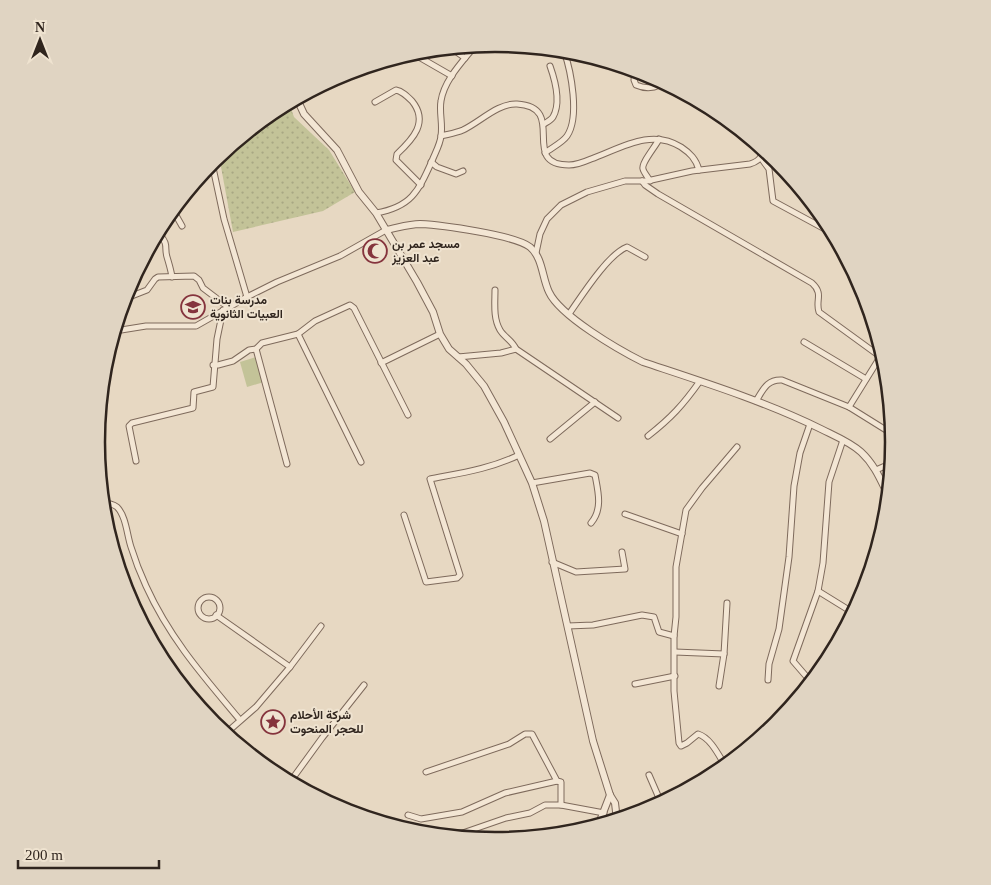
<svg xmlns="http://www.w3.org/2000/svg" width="991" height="885" font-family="'Times New Roman',Vazirmatn,serif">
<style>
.grass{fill:url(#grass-dots)}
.garden{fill:#c3c398}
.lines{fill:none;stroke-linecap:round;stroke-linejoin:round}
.minor-casing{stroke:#7e6a5c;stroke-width:7}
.tertiary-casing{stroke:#7e6a5c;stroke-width:8}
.minor{stroke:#f3e6d4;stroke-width:5}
.tertiary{stroke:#f3e6d4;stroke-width:6}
.labels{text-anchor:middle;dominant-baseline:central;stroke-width:4;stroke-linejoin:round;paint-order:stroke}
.poi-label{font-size:12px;font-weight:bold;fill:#30251e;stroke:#efe3d0;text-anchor:start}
.rim{fill:none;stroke:#30251e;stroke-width:2.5}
</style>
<defs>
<pattern id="grass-dots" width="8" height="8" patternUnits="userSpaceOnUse" patternTransform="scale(1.25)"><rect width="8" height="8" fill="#c3c398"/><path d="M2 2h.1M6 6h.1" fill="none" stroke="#a8a783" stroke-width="1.8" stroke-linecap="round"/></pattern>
</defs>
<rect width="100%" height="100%" fill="#e7d8c2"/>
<polygon class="grass" points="289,103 294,117 329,150 355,192 323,211 233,232 219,156 274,111"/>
<polygon class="garden" points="256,357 264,382 247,387 240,362"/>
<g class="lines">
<g class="minor-casing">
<g id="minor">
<polyline points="451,48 465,58"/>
<polyline points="412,53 452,76"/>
<path d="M635,70L634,80L636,85C645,89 656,89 663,82"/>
<path d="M375,102L396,90C402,91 407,96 412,101C429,122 413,139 397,154L396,160L421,185"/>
<path d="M544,124C547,122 551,120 553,117C561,103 555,80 550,66"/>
<path d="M441,136C449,134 456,133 463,130C480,122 498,103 517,104C569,107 518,165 569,165C577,165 584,162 591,159C621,148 651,128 681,147C690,153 696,159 699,170"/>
<path d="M545,153C551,148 562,143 567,136C580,117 571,71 564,51"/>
<polyline points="761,158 769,169 773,201 834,234"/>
<polyline points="431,162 437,167 456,174 463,171"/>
<polyline points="212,163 224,219 247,297"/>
<path d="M642,181L645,185L658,194L812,283C824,294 815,300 819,312L885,360"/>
<path d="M650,181C648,177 644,173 643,169C641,163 656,146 659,139"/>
<polyline points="173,210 182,226"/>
<path d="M376,213C411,207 418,192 432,161C435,153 440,145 441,136C443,124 439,112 441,101C444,80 463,61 475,46"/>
<path d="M160,235C169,245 164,247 167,257C169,264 171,270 172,277"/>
<path d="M536,253L540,234L547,219L561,205L587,192L625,181H647L692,171L750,164C762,160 764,155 757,144"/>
<path d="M495,290C495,303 493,318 500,330C504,337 512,340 516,349L618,418"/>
<polyline points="124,299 147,290 155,279 158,277 194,276 199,280 203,288 228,307"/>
<path d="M569,314C581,297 608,254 627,247L645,257"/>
<polyline points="115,331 146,326 196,326 247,297 277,282 340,256 386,230"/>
<polyline points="298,334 361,462"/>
<polyline points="804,342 866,379"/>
<polyline points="256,349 287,464"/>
<polyline points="458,357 501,353 516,349"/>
<polyline points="381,363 440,334"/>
<polyline points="213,365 218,365 233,361 249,350 256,349 262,343 298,334 315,321 350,305 354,308 408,415"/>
<path d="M756,401C763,390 767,379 782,380L849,407L894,435"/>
<polyline points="849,407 880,357"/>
<path d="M648,436C671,418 683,405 700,381"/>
<polyline points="550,439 595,402"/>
<polyline points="136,461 129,426 132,423 193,408 194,392 213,387 217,339 223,310"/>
<polyline points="876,470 892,463"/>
<path d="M532,483L590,473L595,475C598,491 603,509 591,523"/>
<path d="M103,503C108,503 113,504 117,507C126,516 127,535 131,547C135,560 140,573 146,586C170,639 204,677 240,720"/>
<polyline points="625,514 682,534"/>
<path d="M404,515L426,582L457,578L460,575L430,479C461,473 490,469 519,455"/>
<polyline points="552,562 576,572 625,569 622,552"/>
<polyline points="818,591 852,612"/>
<circle cx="209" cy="608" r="11"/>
<polyline points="216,615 290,667"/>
<polyline points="568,626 593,625 642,615 654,617 659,632 674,636"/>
<polyline points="675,652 724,654"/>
<polyline points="768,680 769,664 779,629 789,557 794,486 800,453 810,424"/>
<polyline points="812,683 793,661 818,591 823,563 829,482 843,440"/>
<polyline points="635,684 675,676"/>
<polyline points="719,686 724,654 727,603"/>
<polyline points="225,734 256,707 290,667 321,626"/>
<path d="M726,767C719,756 711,738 698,734L687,743L681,746L679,743L674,691V636L676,617V567L686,510L702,488L737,447"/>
<polyline points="426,772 509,744 525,734 532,734 557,781 561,782 561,805"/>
<polyline points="649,775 659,798 657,806"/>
<polyline points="290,782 322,738 364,685"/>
<polyline points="658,801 668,800"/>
<polyline points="408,815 421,819 462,812 505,793 557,781"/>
<polyline points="435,835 454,836 506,818 530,813 545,805 561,805 604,813"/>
</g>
</g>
<g class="tertiary-casing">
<g id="tertiary">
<polyline points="297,99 304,114 337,150 359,192 376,213 417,282 433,312 440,334 449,349 466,364 484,386 504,422 532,483 544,521 593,741 610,795 615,803 617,820"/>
<path d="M386,230C397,228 409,224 420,224C441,225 515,235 530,247C543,258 542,278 549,292C560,316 619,350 643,362C703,382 764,401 821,429C835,436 850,442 861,452C875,465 881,481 889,497"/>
<polyline points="598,826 610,795"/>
</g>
</g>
<use href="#minor" class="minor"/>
<use href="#tertiary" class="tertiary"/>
</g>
<defs>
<g id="mosque-ring" transform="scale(1.25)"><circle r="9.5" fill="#efe3d0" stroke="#85343d" stroke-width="1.5"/><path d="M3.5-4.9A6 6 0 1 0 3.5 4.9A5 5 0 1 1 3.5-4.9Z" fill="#85343d"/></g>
<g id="school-ring" transform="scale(1.25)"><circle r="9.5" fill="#efe3d0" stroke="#85343d" stroke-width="1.5"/><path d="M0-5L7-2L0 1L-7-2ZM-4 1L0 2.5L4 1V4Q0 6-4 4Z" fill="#85343d"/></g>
<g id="sight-ring" transform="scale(1.25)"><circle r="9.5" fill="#efe3d0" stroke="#85343d" stroke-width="1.5"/><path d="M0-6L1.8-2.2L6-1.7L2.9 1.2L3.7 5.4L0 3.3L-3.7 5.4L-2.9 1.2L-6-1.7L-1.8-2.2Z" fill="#85343d"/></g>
</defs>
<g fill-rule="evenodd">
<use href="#mosque-ring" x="375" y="251"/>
<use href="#school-ring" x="193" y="307"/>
<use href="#sight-ring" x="273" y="722"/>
</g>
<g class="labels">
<g class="poi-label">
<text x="392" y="244">مسجد عمر بن<tspan x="392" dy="14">عبد العزيز</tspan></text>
<text x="210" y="300">مدرسة بنات<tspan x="210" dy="14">العبيات الثانوية</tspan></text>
<text x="290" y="715">شركة الأحلام<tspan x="290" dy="14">للحجر المنحوت</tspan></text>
</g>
</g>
<path d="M0 0H991V885H0ZM105 442a390 390 0 1 1 780 0a390 390 0 1 1-780 0Z" fill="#e0d4c2" fill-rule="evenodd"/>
<path class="rim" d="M105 442a390 390 0 1 1 780 0a390 390 0 1 1-780 0Z"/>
<g transform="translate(40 40)" stroke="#efe3d0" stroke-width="4" paint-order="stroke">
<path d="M0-4L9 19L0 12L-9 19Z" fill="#30251e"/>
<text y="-8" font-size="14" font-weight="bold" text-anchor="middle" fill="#30251e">N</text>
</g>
<path d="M18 860v8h141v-8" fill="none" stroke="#30251e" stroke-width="2.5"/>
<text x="25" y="860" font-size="15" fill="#30251e" stroke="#efe3d0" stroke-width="4" paint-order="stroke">200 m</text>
</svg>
